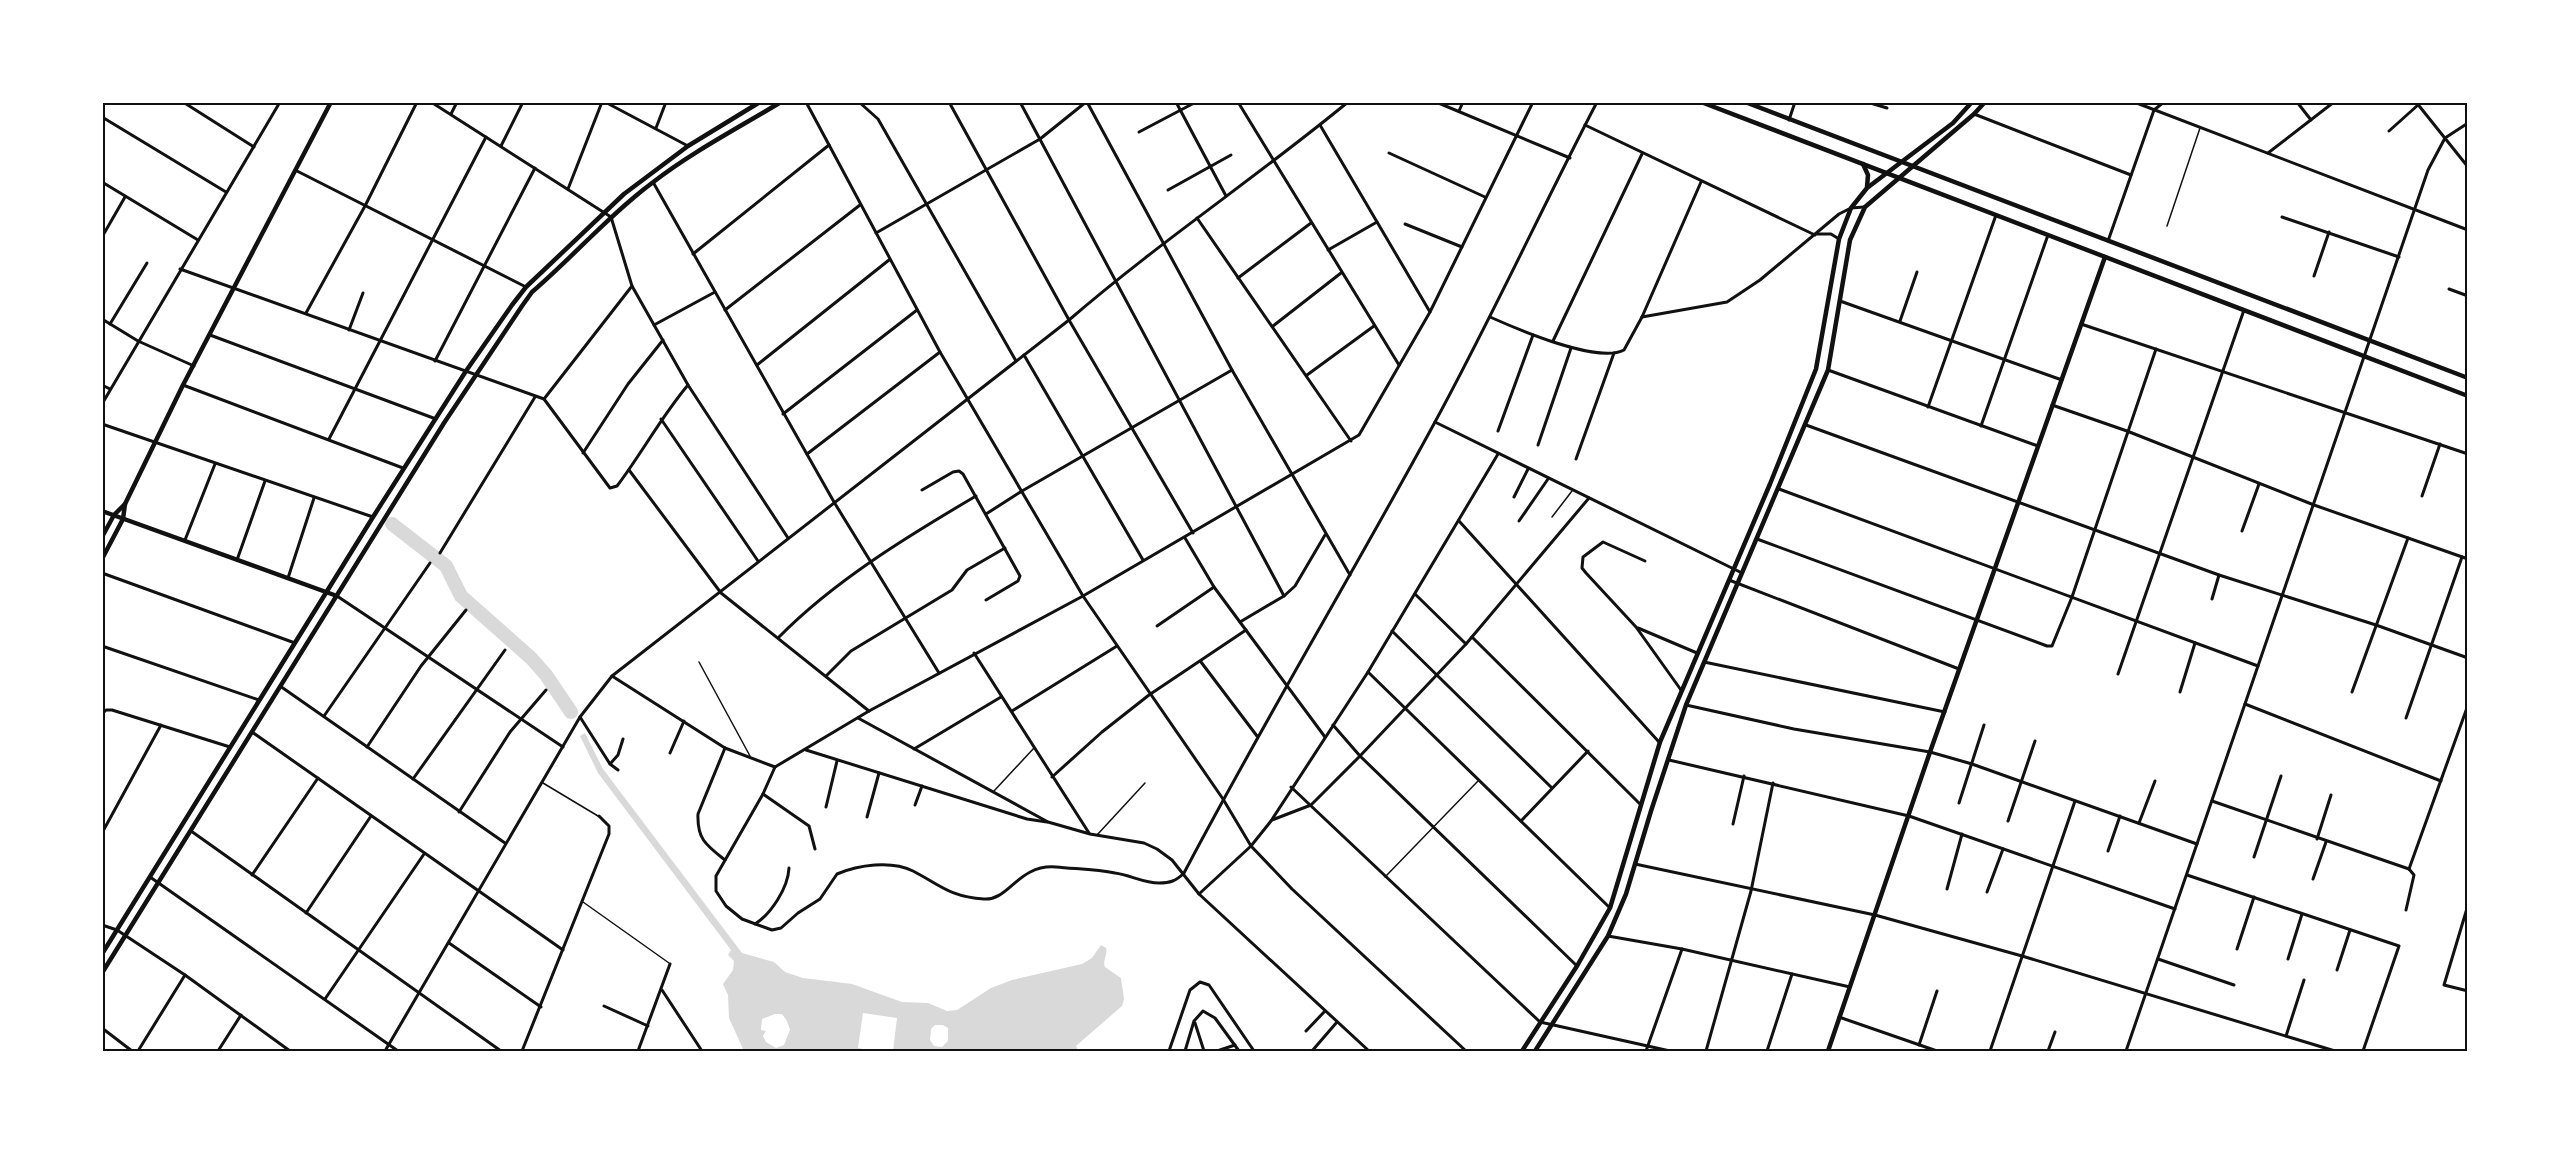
<svg xmlns="http://www.w3.org/2000/svg" width="2570" height="1153" font-family="'Open Sans',sans-serif">
<style>
.water{fill:#d9d9d9;fill-rule:evenodd}
.lines{fill:none;stroke-linecap:round;stroke-linejoin:round}
.stream{stroke:#d9d9d9;stroke-width:2}
.river{stroke:#d9d9d9;stroke-width:14}
.service{stroke:#111;stroke-width:1.5}
.minor{stroke:#111;stroke-width:3}
.tertiary{stroke:#111;stroke-width:4.5}
.secondary{stroke:#111;stroke-width:4.5}
.neatline{fill:none;stroke:#111;stroke-width:2}
</style>
<rect width="100%" height="100%" fill="#fff"/>
<path class="water" d="M585,733L603,769L742,953L774,962L785,972L803,978L852,984L902,1002L928,1003L947,1011L957,1010L991,988L1012,980L1082,964L1092,958L1101,945L1106,948C1108,955 1102,961 1105,967L1121,978L1124,999L1122,1006L1076,1046L1078,1051H893L897,1018L863,1013L858,1048L873,1051H744L729,1018L728,995L723,984L733,970L734,961L728,955L731,950L598,773L580,736ZM775,1014H782L787,1021L790,1030L784,1045L776,1048L766,1042L763,1036L766,1031L761,1030L762,1019ZM935,1025H943L948,1028V1041L942,1047L934,1046L930,1040L931,1029Z"/>
<g class="lines">
<polyline class="stream" points="393,525 449,568 460,593 535,662 572,713"/>
<polyline class="river" points="392,524 446,566 461,596 532,659 546,675 571,712"/>
<g class="service">
<polyline points="2167,226 2200,128"/>
<polyline points="1552,517 1572,491"/>
<polyline points="699,662 750,756"/>
<polyline points="543,783 598,816"/>
<polyline points="994,791 1034,748"/>
<polyline points="1097,835 1145,783"/>
<polyline points="1385,877 1478,781"/>
<polyline points="583,902 669,963"/>
</g>
<g class="minor">
<polyline points="183,102 254,147"/>
<polyline points="431,102 611,217 632,286 688,385 788,538"/>
<polyline points="605,102 688,146"/>
<polyline points="806,102 940,352 1083,596 1223,799 1251,846 1292,889 1466,1051"/>
<polyline points="859,102 878,119 1016,361"/>
<polyline points="949,102 1069,320 1193,533"/>
<polyline points="1020,102 1284,596"/>
<polyline points="1087,102 1232,370 1350,575"/>
<polyline points="1176,102 1226,196"/>
<polyline points="1238,102 1399,365"/>
<polyline points="1436,102 1570,158"/>
<polyline points="1867,102 1887,108"/>
<polyline points="2134,102 2468,230"/>
<polyline points="2297,102 2311,120"/>
<polyline points="2416,102 2468,167"/>
<polyline points="102,107 105,102"/>
<polyline points="2154,110 2164,102"/>
<polyline points="1459,111 1463,102"/>
<polyline points="451,114 457,102"/>
<polyline points="1974,114 2131,175"/>
<polyline points="102,117 226,192"/>
<polyline points="1789,120 1795,102"/>
<polyline points="1320,125 1430,312"/>
<polyline points="1585,125 1815,235"/>
<polyline points="656,128 666,102"/>
<polyline points="2389,131 2418,105"/>
<polyline points="1139,132 1196,102"/>
<polyline points="501,146 523,102"/>
<polyline points="1389,153 1485,197"/>
<polyline points="2268,153 2334,102"/>
<polyline points="295,170 526,287"/>
<polyline points="102,182 198,240"/>
<polyline points="653,182 834,502 939,673"/>
<polyline points="568,189 602,102"/>
<polyline points="1168,190 1231,155"/>
<polyline points="2282,217 2399,257"/>
<polyline points="1197,218 1351,441"/>
<polyline points="1405,224 1462,247"/>
<polyline points="876,233 1040,139 1086,102"/>
<polyline points="1817,234 1831,234 1839,239"/>
<polyline points="102,237 125,197"/>
<polyline points="2108,241 2154,110"/>
<polyline points="1328,250 1377,222"/>
<polyline points="693,254 829,145"/>
<path d="M180,269L544,399L610,488L617,486C642,453 661,417 688,385"/>
<polyline points="2314,276 2329,232"/>
<polyline points="1238,278 1311,223"/>
<polyline points="2449,289 2468,296"/>
<polyline points="1840,301 2062,380"/>
<polyline points="725,310 860,205"/>
<polyline points="306,313 365,206 417,102"/>
<path d="M1490,317C1517,329 1598,364 1624,350L1642,317L1701,182"/>
<polyline points="1642,317 1727,302 1760,280 1839,214 1851,208 1864,207"/>
<polyline points="102,319 138,341 194,366"/>
<polyline points="1900,321 1917,272"/>
<polyline points="110,324 147,263"/>
<polyline points="2081,324 2468,454"/>
<polyline points="654,325 715,292"/>
<polyline points="1273,326 1341,273"/>
<polyline points="349,330 363,293"/>
<polyline points="210,335 436,419"/>
<polyline points="1553,341 1642,154"/>
<polyline points="1024,355 1143,560"/>
<polyline points="435,361 535,168"/>
<polyline points="757,365 889,260"/>
<polyline points="1828,370 2038,446"/>
<polyline points="1307,375 1374,326"/>
<polyline points="102,385 110,389"/>
<polyline points="183,385 403,468"/>
<polyline points="544,399 632,286"/>
<polyline points="102,404 280,102"/>
<polyline points="2052,405 2127,431 2314,505 2468,559"/>
<polyline points="1928,407 1996,215"/>
<polyline points="783,414 917,310"/>
<polyline points="661,419 758,561"/>
<polyline points="1435,422 1742,573"/>
<polyline points="102,424 373,517"/>
<polyline points="1806,425 2219,575 2376,625 2468,658"/>
<polyline points="1981,426 2048,235"/>
<polyline points="1498,431 1533,335"/>
<polyline points="329,439 486,137"/>
<polyline points="1538,445 1571,348"/>
<polyline points="583,453 628,384 663,340"/>
<polyline points="807,454 940,352"/>
<polyline points="1576,459 1614,353"/>
<polyline points="629,470 721,593 869,711"/>
<polyline points="1779,489 2258,666"/>
<polyline points="922,490 953,472 959,471 963,474 1020,576 1018,581 986,600"/>
<polyline points="2422,496 2440,444"/>
<polyline points="1514,497 1528,469"/>
<polyline points="986,514 1022,491 1232,370"/>
<polyline points="1459,521 1659,742"/>
<polyline points="1519,521 1548,479"/>
<polyline points="2242,531 2259,484"/>
<polyline points="1185,538 1214,587 1325,737"/>
<polyline points="1757,539 2047,646 2052,646 2072,597 2156,349"/>
<polyline points="185,540 215,464"/>
<polyline points="440,553 535,397"/>
<polyline points="237,560 265,481"/>
<polyline points="1645,561 1603,542 1583,557 1582,568 1586,573 1636,627 1681,690"/>
<polyline points="102,573 295,643"/>
<polyline points="288,578 314,498"/>
<polyline points="1729,580 1959,669"/>
<polyline points="1415,594 1466,644"/>
<polyline points="337,596 563,747"/>
<polyline points="2212,599 2219,575"/>
<polyline points="1240,622 1284,596 1295,586 1325,535"/>
<polyline points="1157,626 1214,587"/>
<polyline points="1638,628 1697,653"/>
<polyline points="1392,631 1552,788"/>
<path d="M779,637C834,581 908,536 976,496"/>
<polyline points="1472,637 1641,805"/>
<polyline points="102,646 259,700"/>
<polyline points="974,653 1089,833"/>
<polyline points="1201,662 1257,736"/>
<polyline points="1704,662 1945,712"/>
<polyline points="1368,672 1609,907"/>
<polyline points="2118,674 2244,310"/>
<polyline points="827,675 851,651 952,590 967,570 1005,548"/>
<polyline points="612,676 725,748 775,767"/>
<polyline points="280,686 505,843"/>
<polyline points="2180,692 2195,643"/>
<polyline points="2352,692 2408,538"/>
<polyline points="2245,704 2441,781"/>
<polyline points="1686,705 1794,729 1930,752 1972,764 2197,844"/>
<polyline points="1012,711 1117,646"/>
<polyline points="102,714 106,710 112,710 230,747"/>
<polyline points="324,716 430,563"/>
<polyline points="580,717 610,764 618,770"/>
<polyline points="858,718 1048,822 1090,834 1144,843 1157,849 1172,860 1199,894 1369,1051"/>
<polyline points="2406,718 2462,557"/>
<polyline points="1333,725 1360,756 1577,966"/>
<polyline points="252,732 563,950"/>
<polyline points="367,747 421,666 466,610"/>
<polyline points="914,749 1001,697"/>
<polyline points="806,750 1027,819 1047,822"/>
<polyline points="670,753 684,721"/>
<polyline points="1669,760 1909,816 2175,909"/>
<polyline points="610,764 618,755 623,739"/>
<path d="M775,767L763,794L716,876V891L726,906L742,919L772,930L781,928L798,913L820,899L837,874C858,865 891,860 913,871C940,885 950,897 984,899C1009,901 1018,864 1056,867C1075,869 1096,869 1115,873C1130,875 1144,883 1159,883C1170,883 1176,881 1184,873C1264,721 1353,573 1435,422C1492,317 1542,208 1597,102"/>
<polyline points="775,767 869,711 1083,596 1359,435 1430,312 1533,102"/>
<polyline points="1052,777 1102,732 1149,695 1246,630"/>
<polyline points="413,779 505,650"/>
<polyline points="1291,787 1540,1022 1670,1051"/>
<polyline points="763,794 809,826 815,849"/>
<polyline points="2212,801 2409,869"/>
<polyline points="1959,803 1984,725"/>
<polyline points="915,805 922,786"/>
<polyline points="826,807 837,761"/>
<polyline points="459,812 510,732 546,690"/>
<polyline points="867,817 879,773"/>
<polyline points="1272,820 1311,805 1360,756 1466,644 1589,498"/>
<polyline points="1521,821 1588,751"/>
<polyline points="2008,821 2035,741"/>
<polyline points="2139,823 2155,781"/>
<polyline points="1733,824 1744,776"/>
<polyline points="191,831 501,1051"/>
<polyline points="102,833 161,725"/>
<polyline points="2317,839 2331,795"/>
<polyline points="2108,851 2120,816"/>
<polyline points="2254,857 2281,776"/>
<path d="M725,860C706,845 697,839 698,814L725,748"/>
<polyline points="1635,864 1875,915 2022,956 2335,1051"/>
<polyline points="2409,869 2468,705"/>
<polyline points="252,875 318,778"/>
<polyline points="2187,875 2399,946 2363,1051"/>
<polyline points="150,877 398,1051"/>
<polyline points="2313,879 2326,842"/>
<polyline points="1947,889 1962,834"/>
<polyline points="1987,892 2003,849"/>
<polyline points="1199,894 1251,846 1271,821 1368,672 1498,454"/>
<polyline points="2468,905 2444,985 2468,991"/>
<polyline points="2406,910 2414,875 2409,869"/>
<polyline points="306,913 371,816"/>
<path d="M755,924C771,914 788,888 789,868"/>
<polyline points="102,925 117,930 185,975 290,1051"/>
<polyline points="1608,936 1682,949 1850,987"/>
<polyline points="449,943 541,1007"/>
<polyline points="2237,949 2254,897"/>
<polyline points="2158,959 2234,985"/>
<polyline points="2288,959 2302,914"/>
<polyline points="2337,970 2350,930"/>
<polyline points="662,990 702,1051"/>
<polyline points="325,999 424,854"/>
<polyline points="604,1006 648,1026"/>
<polyline points="1839,1017 1937,1051"/>
<polyline points="1195,1023 1204,1051"/>
<polyline points="102,1028 132,1051"/>
<polyline points="1306,1031 1325,1011"/>
<polyline points="2286,1036 2304,980"/>
<polyline points="1919,1045 1937,991"/>
<polyline points="138,1051 185,975"/>
<polyline points="218,1051 241,1015"/>
<path d="M385,1051L580,717L612,676L1069,320C1158,243 1257,177 1348,102"/>
<polyline points="522,1051 609,834 609,826 599,816"/>
<polyline points="638,1051 670,964"/>
<polyline points="1169,1051 1190,990 1200,982 1209,985 1254,1051"/>
<polyline points="1185,1051 1194,1021 1203,1011 1215,1018 1239,1051"/>
<polyline points="1217,1051 1235,1045"/>
<polyline points="1312,1051 1337,1022"/>
<polyline points="1646,1051 1682,949"/>
<polyline points="1706,1051 1751,891 1773,783"/>
<polyline points="1767,1051 1792,974"/>
<polyline points="1990,1051 2075,801"/>
<polyline points="2048,1051 2055,1032"/>
<polyline points="2126,1051 2428,170 2445,138 2468,123"/>
</g>
<g class="tertiary">
<polyline points="102,511 337,596"/>
<polyline points="102,954 373,517 466,371 512,305 526,287 624,194 688,146 760,102"/>
<path d="M102,973L444,423L522,306L532,292C573,257 609,215 652,183C692,152 738,128 781,102"/>
<polyline points="1828,1051 1930,752 2105,257"/>
</g>
<g class="secondary">
<polyline points="1701,102 2468,396"/>
<polyline points="1745,102 2468,378"/>
<polyline points="1863,164 1868,175 1867,187"/>
<polyline points="102,537 114,515 125,504 183,385 331,102"/>
<polyline points="102,559 123,519 125,504"/>
<polyline points="1522,1051 1577,966 1610,908 1660,742 1770,484 1816,369 1839,239 1851,208 1867,188 1953,123 1972,102"/>
<polyline points="1535,1051 1608,936 1626,894 1651,811 1686,705 1828,370 1850,240 1865,207 1974,114 1985,102"/>
</g>
</g>
<rect width="2570" height="1153" fill="none" stroke="#ffffff" stroke-width="207"/>
<rect x="104" y="104" width="2362" height="946" class="neatline"/>
</svg>
